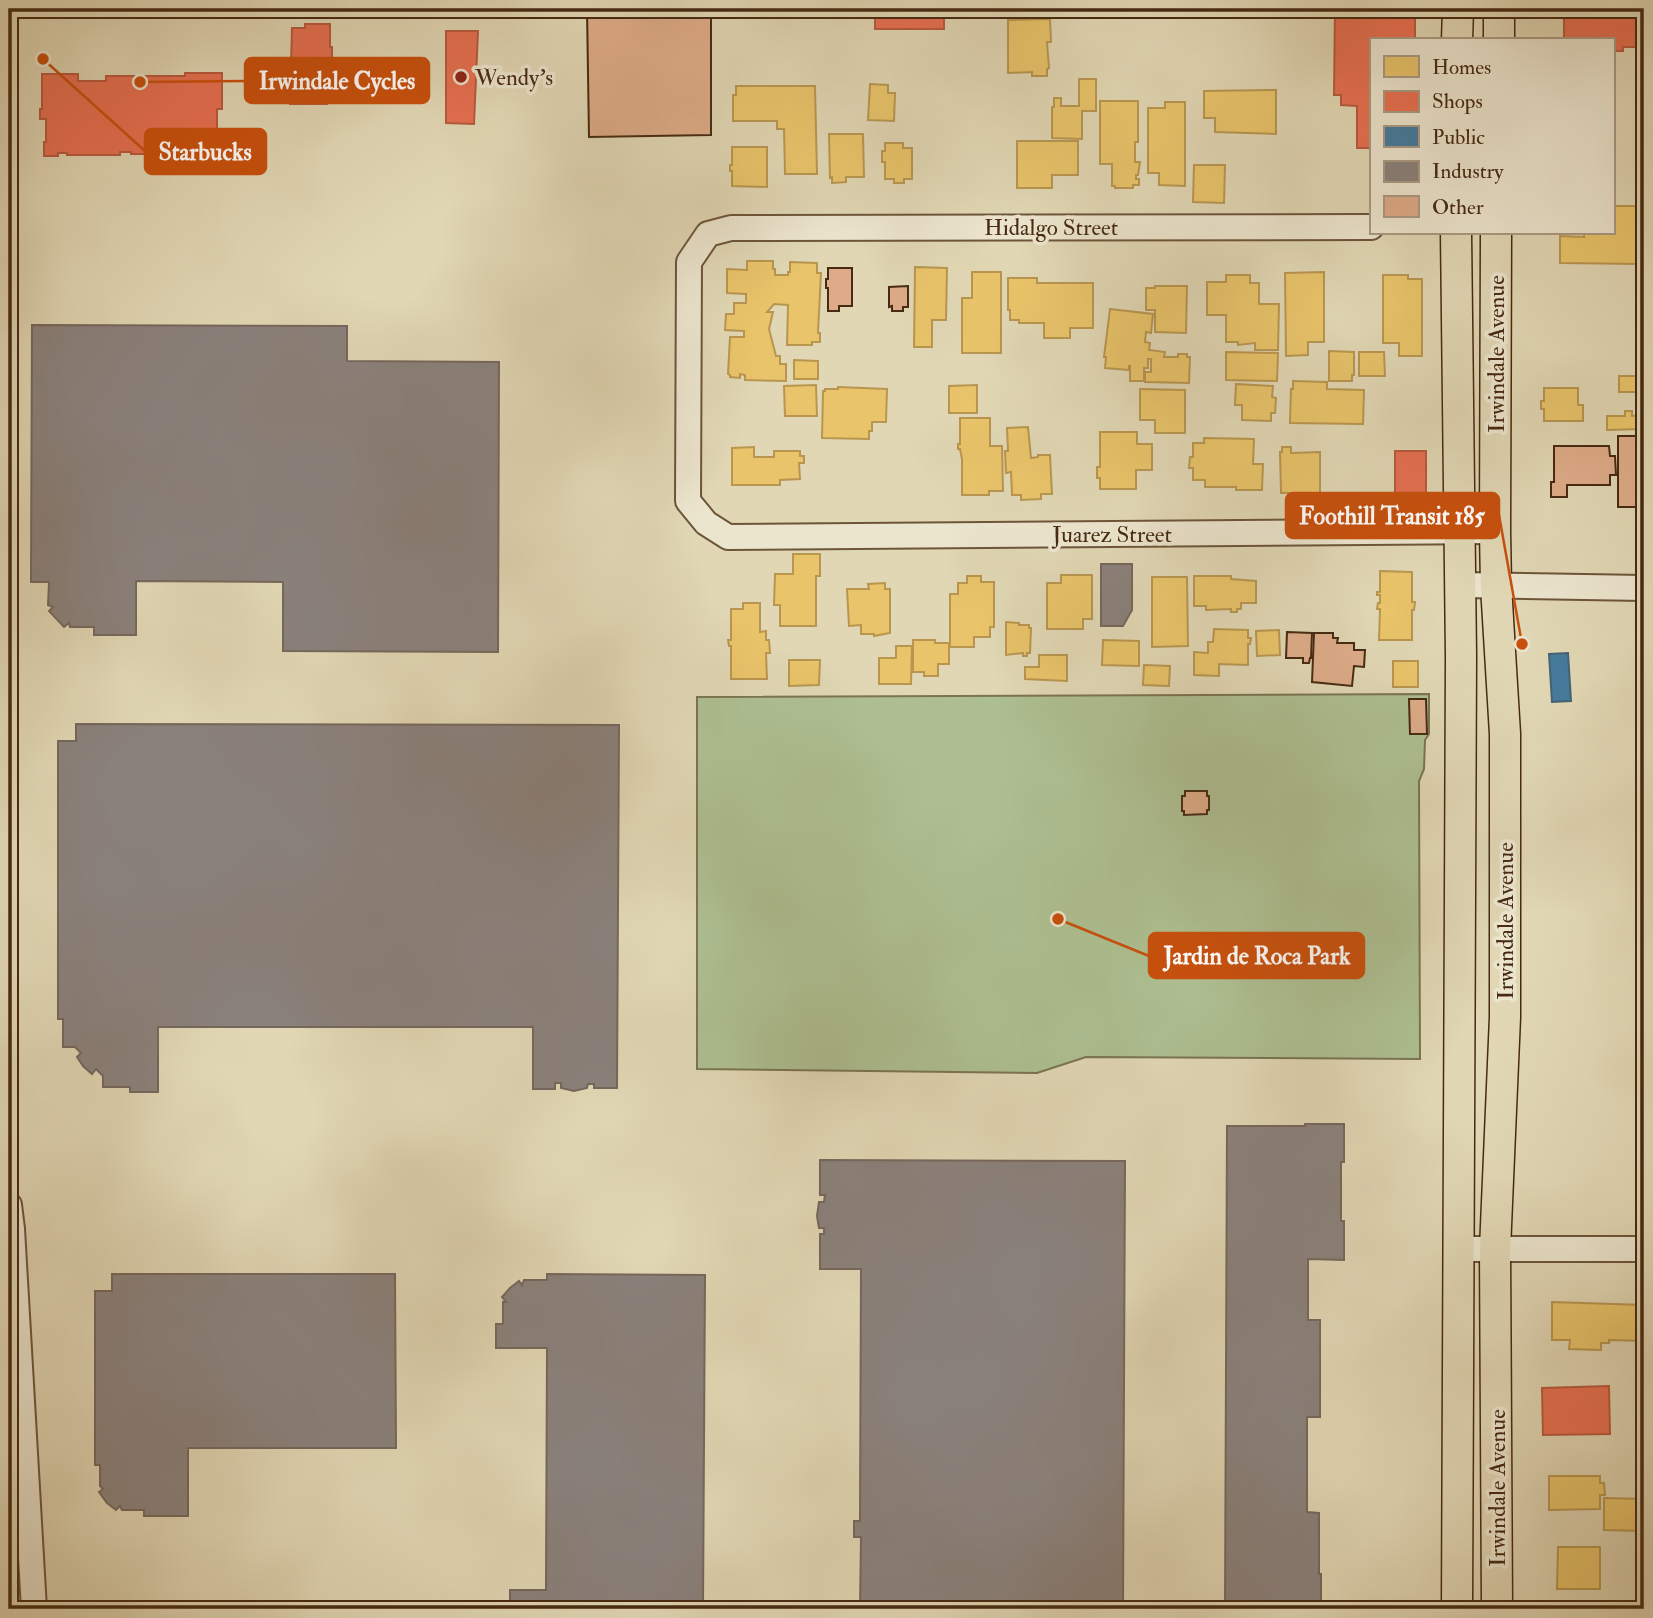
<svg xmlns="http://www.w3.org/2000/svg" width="1653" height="1618" font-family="'IM FELL Double Pica',serif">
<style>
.green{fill:#adbf91;stroke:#7a7452;stroke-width:2}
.homes{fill:#e9c46a;stroke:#b89650;stroke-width:2}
.shops{fill:#e76f51;stroke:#b75a3e;stroke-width:2}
.public{fill:#457b9d;stroke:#456373;stroke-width:2}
.industry{fill:#8a817c;stroke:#76675c;stroke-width:2}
.building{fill:#ddab88;stroke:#462a12;stroke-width:2}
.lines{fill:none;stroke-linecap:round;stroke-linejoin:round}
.minor-casing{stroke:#6d553a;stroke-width:28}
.major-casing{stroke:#462a12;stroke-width:33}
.minor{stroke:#ece5ce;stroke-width:24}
.major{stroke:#e1d7b4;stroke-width:30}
.poi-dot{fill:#8f2418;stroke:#ece5ce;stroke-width:2.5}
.labels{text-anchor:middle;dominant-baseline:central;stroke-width:7;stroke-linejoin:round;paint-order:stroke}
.poi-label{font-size:23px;fill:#462a12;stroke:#ece5ce;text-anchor:start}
.street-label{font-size:23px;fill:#462a12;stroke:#ece5ce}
.leader{fill:none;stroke:#c8500d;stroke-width:2.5}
.callout-dot{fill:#c8500d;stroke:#ece5ce;stroke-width:2.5}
.callout{fill:#c8500d;stroke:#c8500d;stroke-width:2.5}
.callout-label{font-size:24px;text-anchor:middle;font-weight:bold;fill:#fff}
</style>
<rect width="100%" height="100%" fill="#e1d7b4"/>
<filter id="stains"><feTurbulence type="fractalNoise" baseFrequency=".00286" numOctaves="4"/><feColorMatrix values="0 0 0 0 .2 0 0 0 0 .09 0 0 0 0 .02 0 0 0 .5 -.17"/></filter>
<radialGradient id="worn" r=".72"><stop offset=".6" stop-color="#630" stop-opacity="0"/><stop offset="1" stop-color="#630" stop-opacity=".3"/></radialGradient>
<polygon class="green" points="1429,694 1429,734 1425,740 1424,769 1419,781 1420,1059 1086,1057 1037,1073 697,1069 697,697"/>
<g class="homes">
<polygon points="1050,19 1051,42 1047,42 1049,68 1047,69 1047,76 1032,76 1032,72 1008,73 1008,20"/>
<polygon points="1079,79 1096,79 1096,111 1082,111 1082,139 1052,138 1052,107 1054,107 1054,98 1061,98 1061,106 1079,106"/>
<polygon points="870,84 888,85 888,93 895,93 894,121 868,120"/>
<polygon points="736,86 815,86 817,174 785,174 784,129 777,129 777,121 733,121 733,95 736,95"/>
<polygon points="1276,90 1276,134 1215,132 1215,118 1204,118 1204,91"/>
<polygon points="1100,101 1138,101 1138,142 1135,142 1135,162 1140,162 1138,175 1136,175 1136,179 1139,179 1139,185 1133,185 1133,188 1115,188 1115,186 1112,186 1112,164 1100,164"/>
<polygon points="1165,102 1185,102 1185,186 1159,185 1159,173 1148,173 1148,108 1165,108"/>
<polygon points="829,134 863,134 864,177 846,177 846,182 832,183 832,177 830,178"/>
<polygon points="1017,141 1078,141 1078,175 1052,175 1052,188 1017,188"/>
<polygon points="885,143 903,143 903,148 912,148 912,179 904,179 904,183 894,183 894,179 885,179 885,162 882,162 882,151 885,151"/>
<polygon points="732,147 767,147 767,187 732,186 732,171 730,171 730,165 732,165"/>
<polygon points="1194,165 1225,165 1224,203 1193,202"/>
<polygon points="1613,206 1642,206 1641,246 1644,246 1644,260 1641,260 1641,264 1560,263 1560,236 1584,237 1584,233 1613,233"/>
<polygon points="747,261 773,261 773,269 775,269 775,275 788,275 788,272 790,272 790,262 817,263 817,273 821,273 818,333 820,333 820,342 812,342 812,345 787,345 788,305 774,304 767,312 773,312 769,329 776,356 780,356 780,364 786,364 786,381 745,380 745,375 740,374 740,378 730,377 730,375 728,374 730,337 744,337 744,331 725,330 726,314 734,314 734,303 746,303 746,294 727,293 727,269 747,270"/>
<polygon points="915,267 947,268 946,320 932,320 932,347 914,347"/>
<polygon points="972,272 1001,272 1001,353 962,353 962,298 972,298"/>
<polygon points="1324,272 1324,342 1308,342 1308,355 1286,356 1285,273"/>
<polygon points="1226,275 1250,275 1250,283 1259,283 1259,304 1279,304 1278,350 1255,350 1255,343 1238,345 1238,342 1226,342 1226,315 1207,315 1207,282 1226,282"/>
<polygon points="1383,275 1408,275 1408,279 1422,279 1422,356 1399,356 1399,343 1383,343"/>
<polygon points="1008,278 1037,278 1037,283 1093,283 1093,328 1070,328 1070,338 1044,338 1044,323 1019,323 1019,320 1010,320 1010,310 1008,310"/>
<polygon points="1155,286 1187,286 1186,333 1155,332 1155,310 1146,310 1146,288 1155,288"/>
<polygon points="1110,309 1153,314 1151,333 1146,332 1145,342 1150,343 1149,350 1165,352 1164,357 1178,357 1178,354 1187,354 1187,357 1190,357 1189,383 1145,382 1145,372 1151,372 1151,359 1148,359 1148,368 1144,368 1144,381 1130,381 1130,366 1129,366 1129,370 1105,368 1106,357 1104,357"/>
<polygon points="1329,351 1354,352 1354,375 1352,375 1352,381 1329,381"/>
<polygon points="1226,352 1278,353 1277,381 1226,380"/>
<polygon points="1359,352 1384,352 1385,376 1359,376"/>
<polygon points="794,360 818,361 818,379 794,379"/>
<rect x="1619" y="376" width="22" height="16"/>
<polygon points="1293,381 1327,382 1327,389 1364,390 1363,424 1290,423 1291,389 1293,389"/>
<polygon points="1236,384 1273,386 1272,397 1276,398 1275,413 1271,413 1271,421 1242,420 1242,405 1235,405"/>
<polygon points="816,385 817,416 785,416 784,386"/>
<polygon points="977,385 977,413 949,413 949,386"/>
<polygon points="838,387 887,389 886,422 872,422 872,431 869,431 869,439 822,438 823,391 825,391 825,389 838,389"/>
<polygon points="1544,388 1578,388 1578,405 1583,405 1583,421 1544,421 1544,409 1541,409 1541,401 1544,401"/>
<polygon points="1140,389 1185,390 1185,433 1155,433 1155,420 1140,420"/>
<polygon points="1625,411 1632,411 1632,416 1644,415 1644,429 1607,430 1607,416 1625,416"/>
<polygon points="960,418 990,418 990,446 1002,446 1003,491 989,491 989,495 962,495 962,459 960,449 958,449 958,444 960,444"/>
<polygon points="1028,427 1031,458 1038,457 1038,455 1050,455 1052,494 1041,494 1041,499 1021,500 1021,495 1012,495 1011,472 1006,473 1005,451 1008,451 1007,428"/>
<polygon points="1100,432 1137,432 1137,444 1152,444 1152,470 1136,470 1136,489 1100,489 1100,478 1097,478 1097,467 1100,467"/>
<polygon points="1204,438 1254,439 1253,464 1263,464 1262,490 1236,490 1236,487 1205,487 1205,480 1193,480 1193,468 1189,468 1190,457 1193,457 1193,443 1204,443"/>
<polygon points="754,447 754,457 774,457 774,451 800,451 800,456 804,456 804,463 799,463 800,479 780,480 780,485 732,485 732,448"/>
<polygon points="1282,447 1291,447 1291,453 1320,452 1320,497 1309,497 1308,493 1281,493 1280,452 1282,452"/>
<polygon points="793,554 820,554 820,576 816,576 816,626 780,626 780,605 774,605 775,574 793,574"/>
<polygon points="1380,571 1412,572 1412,602 1415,602 1414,610 1412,610 1412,640 1379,640 1380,609 1377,609 1378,603 1380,603 1380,595 1377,595 1377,592 1380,592"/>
<polygon points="1061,575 1092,575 1092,619 1083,619 1083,629 1047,629 1047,583 1061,583"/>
<polygon points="967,576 981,576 981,582 994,582 994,627 990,627 990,637 974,637 974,647 950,647 950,594 958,594 958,583 967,583"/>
<polygon points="1194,576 1231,576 1231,579 1256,581 1256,603 1241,603 1241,609 1237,609 1237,612 1231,612 1231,609 1206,610 1206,606 1194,606"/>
<polygon points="1152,577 1187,577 1188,646 1152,647"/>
<polygon points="885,583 885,589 890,589 890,633 874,636 874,634 861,634 861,625 849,626 847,589 869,589 868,584"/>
<polygon points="743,603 760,603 760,632 766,631 766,640 769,640 770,653 766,653 767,679 731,679 731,646 729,646 728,640 731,640 731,609 743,609"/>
<polygon points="1006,622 1019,623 1019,625 1029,625 1029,628 1031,628 1030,653 1027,653 1027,656 1023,656 1023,653 1006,655"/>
<polygon points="1214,629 1248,630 1248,638 1251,638 1250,644 1248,644 1248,665 1219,664 1219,676 1194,675 1194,652 1208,653 1208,642 1213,642"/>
<polygon points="1279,630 1280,655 1257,656 1256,631"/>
<polygon points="913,640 935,640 935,643 949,643 949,664 938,664 938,676 924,676 924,672 913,672"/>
<polygon points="1103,640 1139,641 1139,666 1102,665"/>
<polygon points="896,646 912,646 911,684 879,684 879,658 896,658"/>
<polygon points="1039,655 1067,655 1067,681 1025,679 1025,667 1039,667"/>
<polygon points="789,660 820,660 819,685 789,686"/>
<rect x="1393" y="661" width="25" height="26"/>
<polygon points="1144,665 1170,666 1169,686 1143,685"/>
<polygon points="1552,1302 1644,1305 1644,1341 1609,1340 1609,1343 1601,1343 1601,1350 1569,1349 1570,1340 1552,1340"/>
<polygon points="1549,1476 1600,1476 1600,1483 1604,1483 1605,1495 1600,1495 1600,1509 1549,1510"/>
<polygon points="1604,1498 1644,1499 1644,1531 1604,1530"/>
<polygon points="1558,1547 1600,1547 1600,1589 1557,1589"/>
</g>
<g class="shops">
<rect x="875" y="9" width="69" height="20"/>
<polygon points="1335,9 1410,9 1410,14 1415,14 1415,40 1371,40 1371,148 1357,148 1357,106 1341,105 1341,95 1334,95"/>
<polygon points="1564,9 1644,9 1644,47 1623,47 1623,51 1613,51 1613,40 1564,40"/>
<polygon points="305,24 330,24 330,47 332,47 332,76 327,76 327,104 290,104 292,28 305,28"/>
<polygon points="446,31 478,31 474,124 446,123"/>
<polygon points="185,73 222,73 222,109 217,109 217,132 219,132 219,156 195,156 195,153 181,153 181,154 131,154 131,152 120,152 120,155 67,155 67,153 58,153 58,156 44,156 44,142 46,142 46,119 40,119 40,109 42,109 42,74 78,74 78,81 106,81 106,76 185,76"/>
<rect x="1395" y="451" width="31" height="53"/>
<polygon points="1609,1386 1610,1434 1543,1435 1542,1388"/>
</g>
<polygon class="public" points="1568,653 1571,701 1552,702 1549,654"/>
<g class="industry">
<polygon points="32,325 347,326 347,361 499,362 498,652 283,651 283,582 136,581 136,635 94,635 94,627 70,627 69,623 64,627 49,611 53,607 48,605 49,582 31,582"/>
<polygon points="1101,564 1132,564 1132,610 1123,626 1101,626"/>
<polygon points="76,724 619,725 617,1088 594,1088 594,1084 588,1084 587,1088 574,1091 561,1088 561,1083 555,1083 555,1089 533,1089 533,1027 158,1027 158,1092 130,1092 130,1087 103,1087 103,1076 96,1069 92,1074 83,1066 77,1057 81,1053 75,1047 63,1047 63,1019 58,1019 58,741 76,741"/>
<polygon points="1305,1124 1344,1124 1344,1162 1341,1162 1341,1221 1344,1221 1344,1260 1308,1259 1308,1320 1320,1320 1320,1417 1307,1417 1307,1512 1319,1513 1319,1574 1321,1574 1321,1609 1225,1609 1227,1126 1305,1126"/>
<polygon points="820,1160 1125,1161 1123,1609 860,1609 861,1537 854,1537 854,1521 860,1521 861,1269 820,1269 820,1234 824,1234 824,1228 819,1228 817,1216 819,1202 824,1202 825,1195 820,1195"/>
<polygon points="112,1274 395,1274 396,1448 188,1448 188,1516 144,1516 144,1510 122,1510 120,1506 116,1510 107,1503 99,1492 103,1489 100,1486 100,1465 95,1465 95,1291 112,1291"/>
<polygon points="547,1274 705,1275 703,1609 510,1609 510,1590 546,1590 547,1348 496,1348 496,1324 503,1324 503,1302 506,1302 502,1297 510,1288 519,1281 522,1285 524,1280 547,1280"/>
</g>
<g class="building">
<polygon points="587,9 711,9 711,135 589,137"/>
<polygon points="828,268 852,268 852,306 839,306 839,311 828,311 828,288 826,288 826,279 828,279"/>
<polygon points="908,286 908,307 903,307 903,311 892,311 892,306 889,307 889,287"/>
<rect x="1618" y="436" width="26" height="71"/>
<polygon points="1554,446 1609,446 1610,456 1615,456 1616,475 1610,475 1610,485 1567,485 1567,497 1551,497 1551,482 1554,482"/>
<polygon points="1287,632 1312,633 1311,658 1310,658 1309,663 1303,663 1303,658 1286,658"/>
<polygon points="1314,633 1333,633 1333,638 1338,638 1337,643 1354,643 1354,650 1365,650 1364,667 1354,666 1352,686 1312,682"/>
<polygon points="1409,699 1426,699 1427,734 1410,734"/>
<polygon points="1185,791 1207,791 1207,796 1209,796 1209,810 1207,810 1207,814 1184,815 1184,811 1182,811 1182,796 1185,796"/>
</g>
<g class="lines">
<g class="minor-casing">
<g id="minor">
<polyline points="1371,227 731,228 708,234 689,262 688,501 706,523 728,537 1495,531"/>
<polyline points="1460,585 1644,588"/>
<polyline points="9,1205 12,1229 34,1609"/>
<polyline points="1459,1249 1644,1249"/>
</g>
</g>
<g class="major-casing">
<g id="major">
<polyline points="1457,40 1458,9"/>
<polyline points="1499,40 1499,9"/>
<polyline points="1456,233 1461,656 1457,1609"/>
<polyline points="1496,233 1495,531 1496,586 1505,734 1505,1017 1495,1249 1497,1609"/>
</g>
</g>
<use href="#minor" class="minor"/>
<use href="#major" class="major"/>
</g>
<circle class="poi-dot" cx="461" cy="77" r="7"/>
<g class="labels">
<g class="poi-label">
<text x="475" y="77">Wendy's</text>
</g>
<g class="street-label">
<text x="1051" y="227">Hidalgo Street</text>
<text transform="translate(1496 354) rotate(-90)">Irwindale Avenue</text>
<text x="1112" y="534">Juarez Street</text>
<text transform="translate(1505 921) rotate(-90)">Irwindale Avenue</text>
<text transform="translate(1497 1488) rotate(-90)">Irwindale Avenue</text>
</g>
</g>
<path class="leader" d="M140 82L245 81M43 59L145 151M1522 644L1499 515M1058 919L1149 956"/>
<g class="callout-dot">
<circle cx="140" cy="82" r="7"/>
<circle cx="43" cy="59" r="7"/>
<circle cx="1522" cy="644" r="7"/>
<circle cx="1058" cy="919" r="7"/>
</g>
<g class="callout">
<rect x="245" y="58" width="184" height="45" rx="7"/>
<rect x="145" y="129" width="121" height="45" rx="7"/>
<rect x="1286" y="493" width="213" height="45" rx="7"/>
<rect x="1149" y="933" width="215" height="45" rx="7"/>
</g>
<g class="callout-label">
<text x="337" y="89">Irwindale Cycles</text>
<text x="205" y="160">Starbucks</text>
<text x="1392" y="524">Foothill Transit 185</text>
<text x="1257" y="964">Jardin de Roca Park</text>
</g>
<rect width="1653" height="1618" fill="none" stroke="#e1d7b4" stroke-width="35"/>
<rect x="10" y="10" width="1632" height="1597" fill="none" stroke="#462a12" stroke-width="3.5"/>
<rect x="18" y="18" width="1618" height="1583" fill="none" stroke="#462a12" stroke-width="2"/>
<rect x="1370" y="38" width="245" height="196" fill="#ece5ce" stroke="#aa9a83" stroke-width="2"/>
<rect x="1384" y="56" width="35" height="21" fill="#e9c46a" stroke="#aa9a83" stroke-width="2"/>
<text x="1432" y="74" font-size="21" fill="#462a12">Homes</text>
<rect x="1384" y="91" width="35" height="21" fill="#e76f51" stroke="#aa9a83" stroke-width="2"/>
<text x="1432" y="108" font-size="21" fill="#462a12">Shops</text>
<rect x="1384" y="126" width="35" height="21" fill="#457b9d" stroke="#aa9a83" stroke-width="2"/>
<text x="1432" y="144" font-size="21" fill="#462a12">Public</text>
<rect x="1384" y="161" width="35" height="21" fill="#8a817c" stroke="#aa9a83" stroke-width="2"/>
<text x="1432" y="178" font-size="21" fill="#462a12">Industry</text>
<rect x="1384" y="196" width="35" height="21" fill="#ddab88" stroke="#aa9a83" stroke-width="2"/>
<text x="1432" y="214" font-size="21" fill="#462a12">Other</text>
<rect width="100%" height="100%" filter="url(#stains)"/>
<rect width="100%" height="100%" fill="url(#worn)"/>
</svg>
